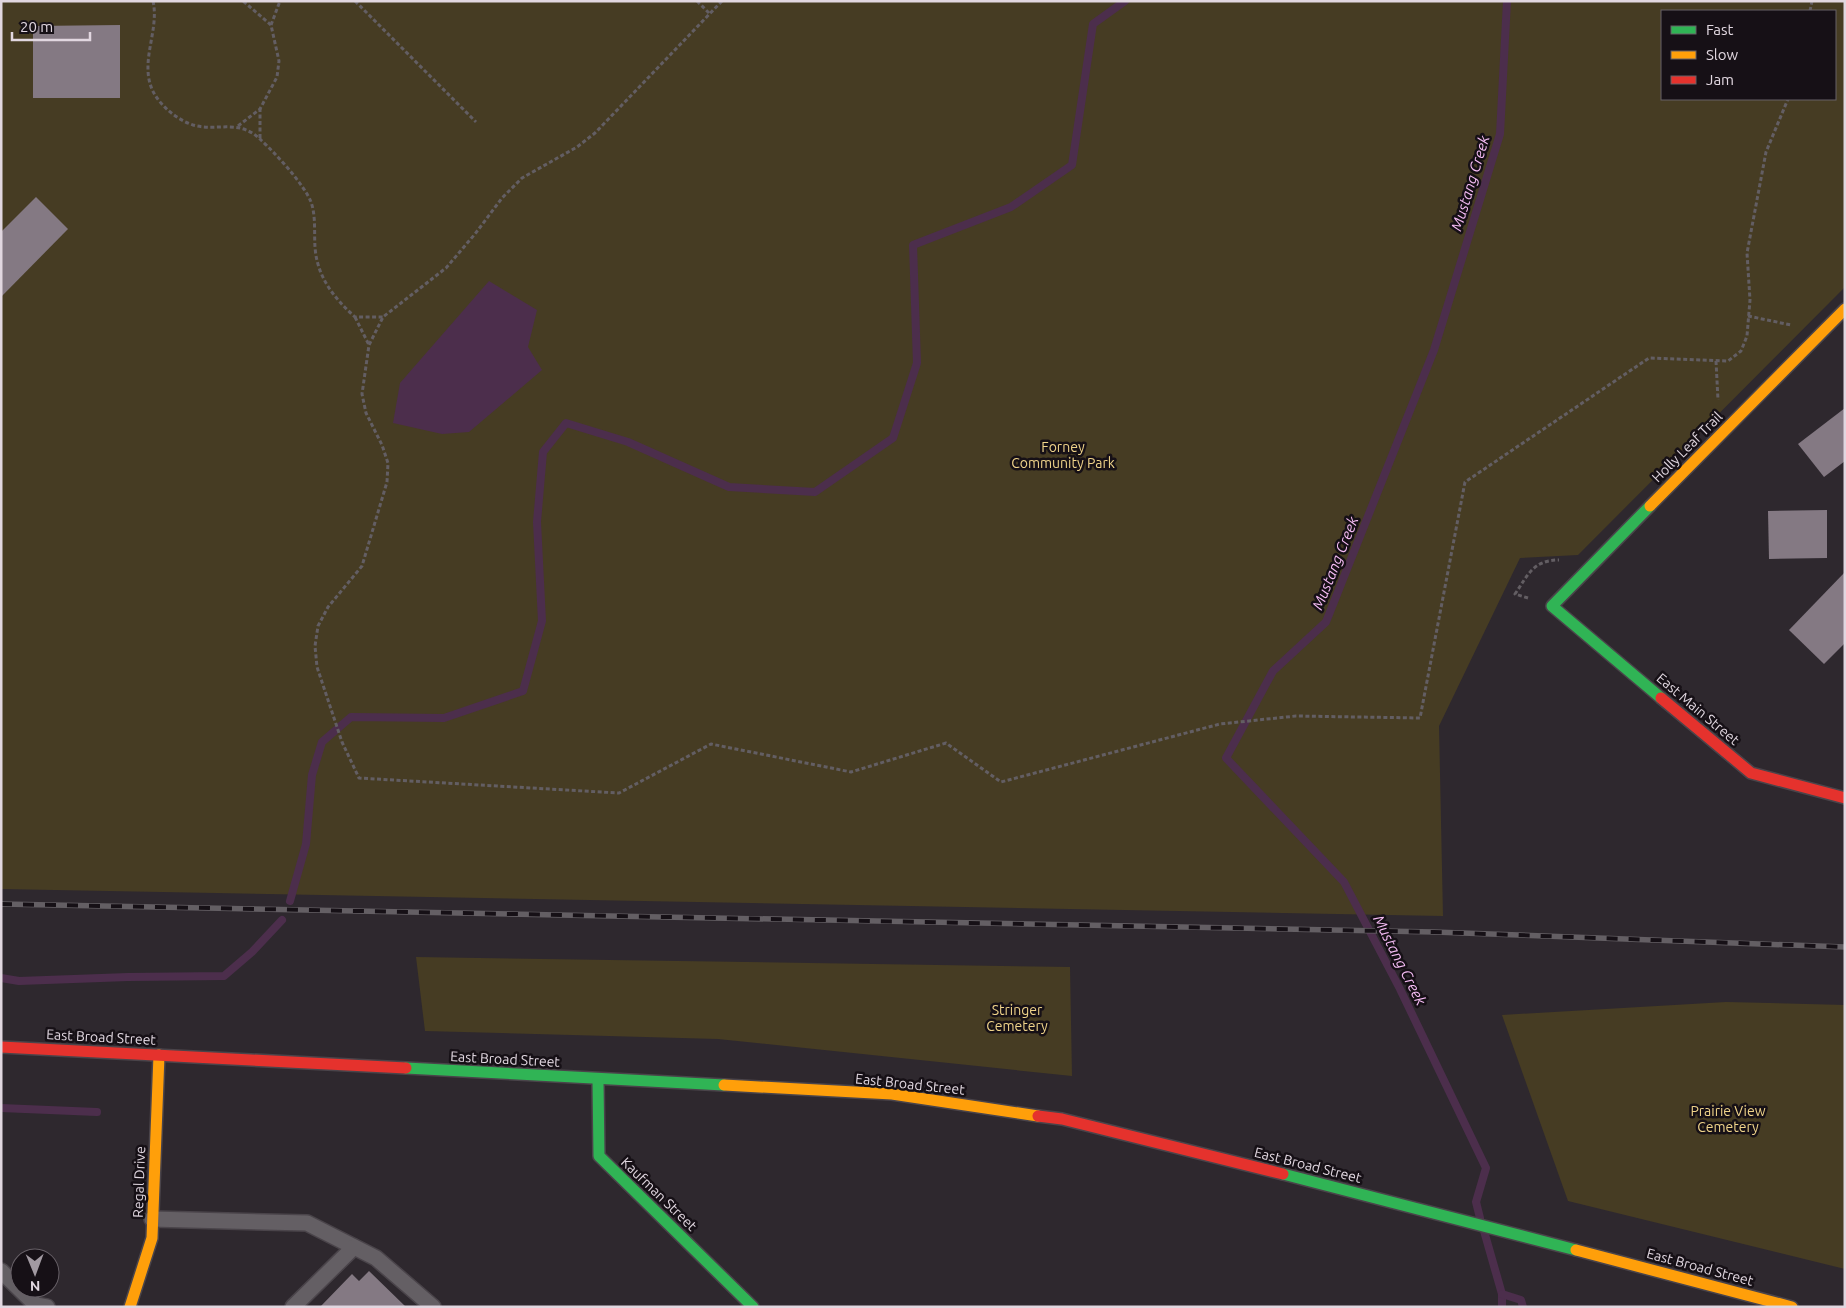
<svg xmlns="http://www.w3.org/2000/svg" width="1846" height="1308" font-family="Ubuntu,sans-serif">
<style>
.green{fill:#463c23;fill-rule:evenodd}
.water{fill:#4c2e4c}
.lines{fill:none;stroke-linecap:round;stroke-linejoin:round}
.stream{stroke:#4c2e4c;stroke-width:8}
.building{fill:#847983}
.lane-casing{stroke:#4a444a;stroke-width:18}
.fast-casing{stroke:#4a444a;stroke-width:14}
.slow-casing{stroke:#4a444a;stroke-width:14}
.jam-casing{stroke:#4a444a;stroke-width:14}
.path{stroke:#635e63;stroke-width:3;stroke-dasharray:4 2.5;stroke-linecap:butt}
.lane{stroke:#645f64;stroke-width:15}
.fast{stroke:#30b455;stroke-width:11}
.slow{stroke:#ff9f0a;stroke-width:11}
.jam{stroke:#e5322d;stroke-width:11}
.rail-casing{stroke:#645f64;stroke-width:5.5}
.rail{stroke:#161016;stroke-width:4;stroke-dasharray:11;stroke-linecap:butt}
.labels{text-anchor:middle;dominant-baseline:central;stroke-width:5;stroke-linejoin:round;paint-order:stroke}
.park-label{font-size:14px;fill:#f0d48a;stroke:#161016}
.street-label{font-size:14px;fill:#e1d7e0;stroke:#161016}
.water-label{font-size:15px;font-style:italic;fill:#f5bcf4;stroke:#161016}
</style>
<rect width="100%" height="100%" fill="#2e282e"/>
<g class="green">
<path d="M1,1H1845V287L1578,555L1520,558L1439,726L1443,916L1,889ZM1662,11H1835V99H1662Z"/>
<polygon points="416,957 1070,967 1072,1076 718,1039 425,1031"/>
<polygon points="1726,1002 1845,1005 1845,1269 1568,1201 1502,1015"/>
</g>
<polygon class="water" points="489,281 537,310 528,347 542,370 469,432 442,434 393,423 400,383"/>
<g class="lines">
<g class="stream">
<polyline points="290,901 306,844 312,775 322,742 351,717 444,718 523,691 542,621 537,522 543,452 566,423 628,442 729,487 815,492 893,438 917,363 913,245 1011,207 1072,165 1093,24 1125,1"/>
<polyline points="1,978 19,981 128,977 224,976 252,952 282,920"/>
<polyline points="1,1108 97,1112"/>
<polyline points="1480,1218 1476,1202 1486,1168 1400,989 1344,882 1226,758 1273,671 1326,622 1434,350 1500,134 1507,1"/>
<polyline points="1484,1231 1502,1294 1502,1307"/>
<polyline points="1502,1294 1521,1300 1523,1307"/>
</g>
</g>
<g class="building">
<polygon points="120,25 120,98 33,98 33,26"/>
<polygon points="36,197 68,229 1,297 1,232"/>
<polygon points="1845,408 1845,461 1824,477 1798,444"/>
<polygon points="1827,510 1827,558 1769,559 1768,511"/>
<polygon points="1845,572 1845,643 1824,664 1789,630"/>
<polygon points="369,1271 406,1307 320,1307 352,1274 359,1281"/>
</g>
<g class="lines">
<g class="lane-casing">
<g id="lane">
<polyline points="152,1219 307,1223 376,1258 433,1307"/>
<polyline points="1,1271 36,1305 47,1307"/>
<polyline points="293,1307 354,1247"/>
</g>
</g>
<g class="fast-casing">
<g id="fast">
<polyline points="1650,506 1552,606 1661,698"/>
<polyline points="406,1068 724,1085"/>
<polyline points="598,1080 599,1156 753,1307"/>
<polyline points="1283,1174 1576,1250"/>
</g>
</g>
<g class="slow-casing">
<g id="slow">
<polyline points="1650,506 1845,309"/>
<polyline points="724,1085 892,1094 1038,1116"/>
<polyline points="1576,1250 1792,1307"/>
<polyline points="130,1307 152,1238 159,1055"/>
</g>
</g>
<g class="jam-casing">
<g id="jam">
<polyline points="1661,698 1751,773 1845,798"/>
<polyline points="1,1047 406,1068"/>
<polyline points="1038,1116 1062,1119 1283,1174"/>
</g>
</g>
<g class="path">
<path d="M153,1C160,32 137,65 155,95C163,108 178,120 193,125C217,132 239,118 261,140C275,153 304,184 311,202C316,216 314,232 315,247C317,277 334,298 355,317H383"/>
<polyline points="355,1 476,122"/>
<polyline points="697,1 710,14"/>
<polyline points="722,1 595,133 577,147 522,178 502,198 475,234 446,268 383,317 369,345 362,394 366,413 382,445 388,463 387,482 362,566 328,607 318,626 315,646 317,667 342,742 359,778 619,793 711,744 851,772 946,743 1001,782 1220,724 1296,716 1420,718 1465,482 1649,358 1728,361 1741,351 1747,336 1750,300 1747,253 1766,152 1788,99"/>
<polyline points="1810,11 1812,1"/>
<polyline points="271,25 280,1"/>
<polyline points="238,126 260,109 277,77 279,61 271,25 243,1"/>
<polyline points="260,138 260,109"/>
<polyline points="1748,316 1791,325"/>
<polyline points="355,317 369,345"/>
<polyline points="1716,361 1718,400"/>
<path d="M1528,598L1515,594C1528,575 1533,560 1559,560"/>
</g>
<use href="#lane" class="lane"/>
<use href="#fast" class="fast"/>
<use href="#slow" class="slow"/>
<use href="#jam" class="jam"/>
<g class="rail-casing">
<polyline id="rail" points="1,904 1434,932 1845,947"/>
</g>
<use href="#rail" class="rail"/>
</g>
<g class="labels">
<g class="park-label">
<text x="1063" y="447">Forney<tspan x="1063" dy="16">Community Park</tspan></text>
<text x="1017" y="1010">Stringer<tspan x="1017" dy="16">Cemetery</tspan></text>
<text x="1728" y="1111">Prairie View<tspan x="1728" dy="16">Cemetery</tspan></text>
</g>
<g class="street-label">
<text transform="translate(1687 447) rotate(-45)">Holly Leaf Trail</text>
<text transform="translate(1698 709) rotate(40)">East Main Street</text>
<text transform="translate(101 1037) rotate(3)">East Broad Street</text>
<text transform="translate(505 1059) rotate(3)">East Broad Street</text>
<text transform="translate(910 1084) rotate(6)">East Broad Street</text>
<text transform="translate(1308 1165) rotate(14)">East Broad Street</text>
<text transform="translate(139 1182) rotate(-88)">Regal Drive</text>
<text transform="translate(659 1194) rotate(44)">Kaufman Street</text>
<text transform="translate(1700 1267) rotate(15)">East Broad Street</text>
</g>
<g class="water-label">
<text transform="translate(1470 183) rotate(-73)">Mustang Creek</text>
<text transform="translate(1335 563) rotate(-68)">Mustang Creek</text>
<text transform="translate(1400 960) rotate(63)">Mustang Creek</text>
</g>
</g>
<rect width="1846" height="1308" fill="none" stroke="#e1d7e0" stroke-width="5"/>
<rect x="1661" y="10" width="175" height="90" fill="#161016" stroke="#676067"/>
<rect x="1671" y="26" width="25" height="8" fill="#30b455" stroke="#676067"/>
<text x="1706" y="35" font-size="15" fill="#e1d7e0">Fast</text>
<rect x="1671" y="51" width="25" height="8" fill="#ff9f0a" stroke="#676067"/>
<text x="1706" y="60" font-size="15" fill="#e1d7e0">Slow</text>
<rect x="1671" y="76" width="25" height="8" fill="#e5322d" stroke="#676067"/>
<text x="1706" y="85" font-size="15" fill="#e1d7e0">Jam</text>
<g transform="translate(35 1273) rotate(179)"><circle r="24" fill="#161016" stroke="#676067"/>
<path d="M0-4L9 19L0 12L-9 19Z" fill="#a29aa2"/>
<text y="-8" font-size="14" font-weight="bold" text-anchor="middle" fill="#e1d7e0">N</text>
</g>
<path d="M12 32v8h78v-8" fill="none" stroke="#e1d7e0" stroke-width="2.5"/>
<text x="20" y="32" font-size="15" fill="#e1d7e0" stroke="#161016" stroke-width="4" paint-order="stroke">20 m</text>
</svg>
